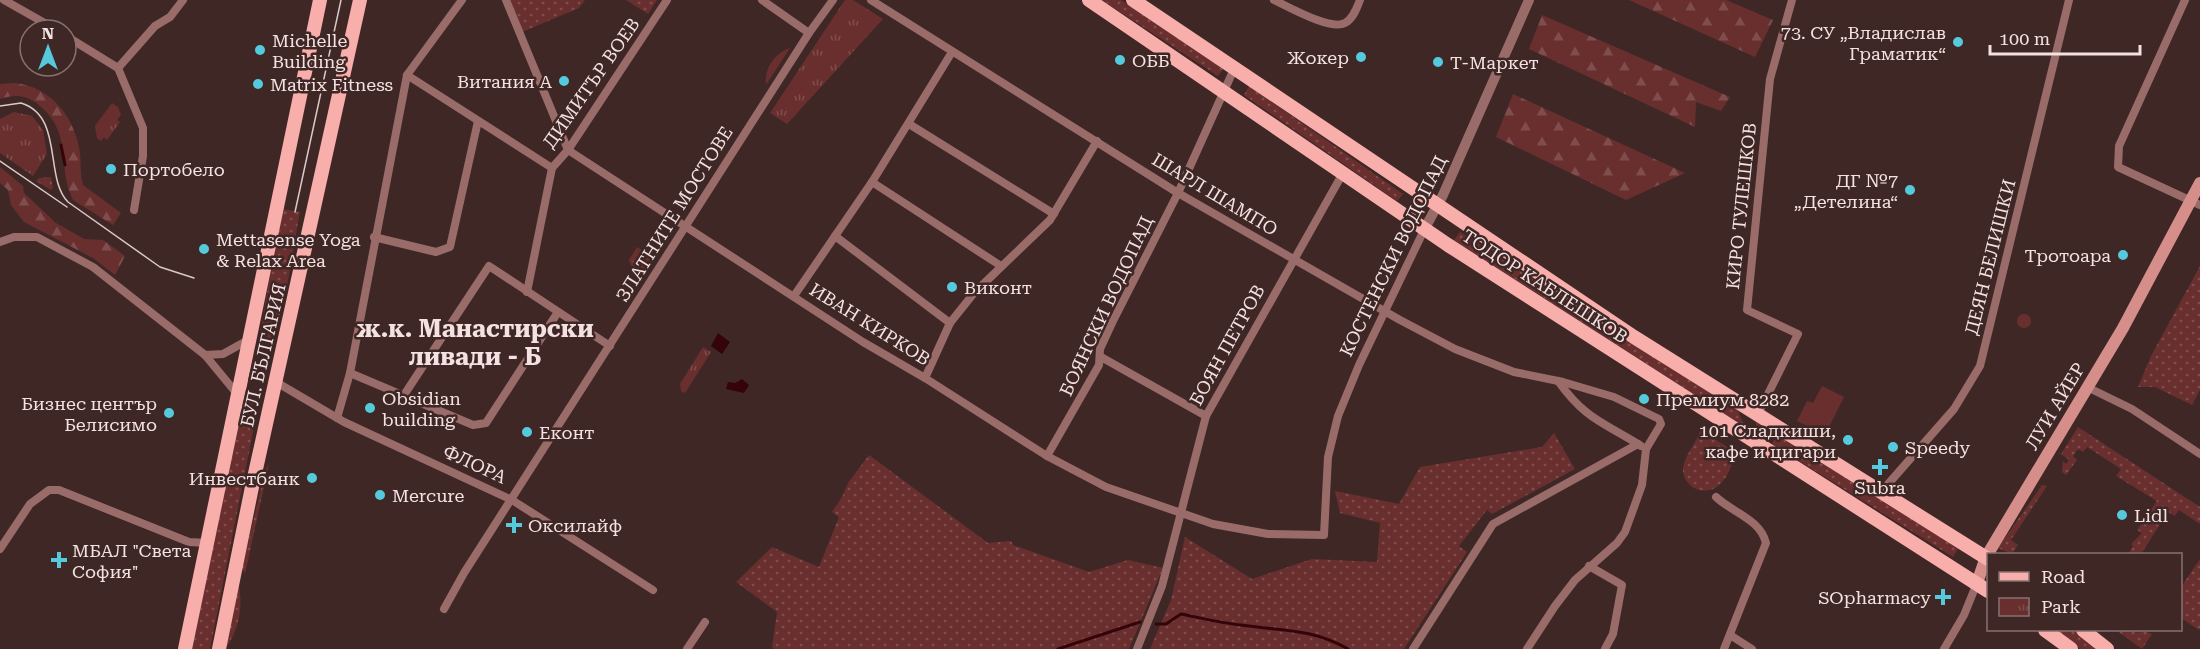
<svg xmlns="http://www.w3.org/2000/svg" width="2200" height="649" font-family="'Roboto Serif',serif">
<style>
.grass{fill:url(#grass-dots)}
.forest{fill:url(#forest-firs)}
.park{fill:url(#park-tufts)}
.garden{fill:#692f2f}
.water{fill:#350408}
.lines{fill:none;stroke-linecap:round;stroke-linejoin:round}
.stream{stroke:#350408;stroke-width:3}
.minor{stroke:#996c6a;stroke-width:8}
.tertiary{stroke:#996c6a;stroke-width:10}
.secondary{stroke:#d58e8a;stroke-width:12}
.primary{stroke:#f8aeaa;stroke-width:14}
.tram{stroke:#dbc9c8;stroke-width:1.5}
.poi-dot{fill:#54cadc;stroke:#3f2726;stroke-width:2}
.labels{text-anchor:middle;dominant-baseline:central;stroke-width:5;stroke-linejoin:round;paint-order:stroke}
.poi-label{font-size:18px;fill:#f3e2e1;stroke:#3f2726;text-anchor:start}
.street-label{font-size:18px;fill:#f3e2e1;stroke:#3f2726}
.district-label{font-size:24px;font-weight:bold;fill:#f3e2e1;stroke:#3f2726}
</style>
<defs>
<pattern id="grass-dots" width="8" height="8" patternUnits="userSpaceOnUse" patternTransform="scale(1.5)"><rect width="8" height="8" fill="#692f2f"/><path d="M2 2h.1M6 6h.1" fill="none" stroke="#7f4d4d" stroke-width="1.8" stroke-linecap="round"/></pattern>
<pattern id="forest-firs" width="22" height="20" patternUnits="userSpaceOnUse" patternTransform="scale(1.5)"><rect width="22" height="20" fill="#692f2f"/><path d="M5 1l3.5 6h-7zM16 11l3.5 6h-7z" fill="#7f4d4d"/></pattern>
<pattern id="park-tufts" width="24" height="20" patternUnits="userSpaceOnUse" patternTransform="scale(1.5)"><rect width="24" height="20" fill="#692f2f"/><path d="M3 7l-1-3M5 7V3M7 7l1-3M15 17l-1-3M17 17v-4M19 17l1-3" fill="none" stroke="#7f4d4d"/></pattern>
</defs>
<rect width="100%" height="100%" fill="#3f2726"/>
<g class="grass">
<polygon points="509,0 585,0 579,8 522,32"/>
<polygon points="626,0 657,0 648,14"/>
<polygon points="1102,0 1121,0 1223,69 1218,76"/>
<polygon points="1249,86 1403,194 1397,201 1244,95"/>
<polygon points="51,177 53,188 51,190 36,181 39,178"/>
<path d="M282,209L300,212C294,241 283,332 265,349L258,347L259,339Z"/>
<polygon points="1460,232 1727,404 1738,411 1745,427 1454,240"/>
<polygon points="2200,266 2200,390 2192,405 2155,387 2138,387 2151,356"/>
<polygon points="249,402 253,403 253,432 210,649 192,649 240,415"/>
<polygon points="1756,422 1773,433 1767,441 1756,435"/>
<polygon points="2078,427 2200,507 2200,524 2179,510 2175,516 2168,512 2141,554 2128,554 2133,546 2131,544 2142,533 2137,530 2157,501 2116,476 2121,469 2087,447 2083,452 2078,449 2073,456 2077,460 2066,475 2062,472 2063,461 2066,464 2069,460 2061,454"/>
<path d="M1700,430L1737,453C1732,463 1728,478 1719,485C1705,498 1682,487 1683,468C1685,454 1697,443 1700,430Z"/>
<polygon points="1554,433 1575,469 1492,514 1487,510 1459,546 1467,552 1404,649 1150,649 1171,600 1185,537 1252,579 1312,559 1377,562 1380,523 1340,513 1335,491 1399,504 1420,467 1542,447"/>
<polygon points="1778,435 1959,547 1953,557 1772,444"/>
<polygon points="869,455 988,543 1011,541 1013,545 1089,572 1128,560 1163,568 1129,649 774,649 772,647 777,612 736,582 772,547 819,567 839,517 832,512 842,497 848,483"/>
<polygon points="269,464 245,574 242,568 265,471"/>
<polygon points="2042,485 2047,486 2011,540 2018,545 2012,554 1998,548"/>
<polygon points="2200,559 2200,628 2199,630 2181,618 2181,587"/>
<path d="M238,582C244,606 239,630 225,649Z"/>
<polygon points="2054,630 2072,630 2098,649 2080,649"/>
<polygon points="2116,630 2133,630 2138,633 2141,630 2152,634 2142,649"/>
</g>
<g class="forest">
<polygon points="1629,0 1726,0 1773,20 1755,57"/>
<polygon points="1542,15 1730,97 1721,111 1696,102 1695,127 1529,49"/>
<path d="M15,83C51,87 75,117 80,153C81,164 80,174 83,185L121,213L113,225L73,200C56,165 74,134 39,105C27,95 15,94 0,99V84Z"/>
<polygon points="1513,94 1685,173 1626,200 1496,137"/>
<polygon points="0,167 23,186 24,193 56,223 84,239 103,240 125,256 115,275 93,258 24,222 11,205 8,190 0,183"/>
</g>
<g class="park">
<polygon points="845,0 853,0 883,19 787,124 770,113"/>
<polygon points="112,103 118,107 121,115 117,120 120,122 107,140 104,137 101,141 97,138 95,126"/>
<polygon points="14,112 32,116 43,130 47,154 33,176 0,153 0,119"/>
<polygon points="637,247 652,257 642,273 631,266 629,260"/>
<circle cx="2024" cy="321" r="7"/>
<polygon points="703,347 711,352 685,393 681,391 680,384"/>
</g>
<g class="garden">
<path d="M790,48L766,85C764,69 774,53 790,48Z"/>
<polygon points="1822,386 1844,397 1825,435 1797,421 1807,401 1813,403"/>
</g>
<g class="water">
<polygon points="718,333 730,342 722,354 711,346"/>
<polygon points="742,379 749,385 744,393 726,389 728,382 735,383"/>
</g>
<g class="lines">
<g class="stream">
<polyline points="61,145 65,165"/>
<path d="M1156,624H1166L1181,614C1201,618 1221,623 1241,625C1281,631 1311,628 1348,649"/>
<polyline points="1058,649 1140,622"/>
</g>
<g class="minor">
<polyline points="4,0 57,30"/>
<polyline points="506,0 568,150 863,342 925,378 1047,456 1106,487 1213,524 1268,534 1324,535 1328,457 1338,416 1359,365 1425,228"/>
<polyline points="762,0 809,33"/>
<polyline points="871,0 1178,193 1400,320 1455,349 1514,372 1563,382 1614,397 1659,419 1661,424 1646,449 1642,485 1625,532 1617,543 1575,580 1555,606 1527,649"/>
<path d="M1274,0C1289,7 1331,31 1345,23C1353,19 1357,8 1360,0"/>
<polyline points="2185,0 2119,146 2118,167 2200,205"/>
<polyline points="66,36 118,68 143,128 143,156 134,210"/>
<polyline points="118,68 155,26 170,17 183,0"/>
<polyline points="407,75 552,168"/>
<polyline points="909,124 1054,214"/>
<polyline points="872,182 1001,266"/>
<polyline points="835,236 950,323"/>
<polyline points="374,237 436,252 450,247 478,121"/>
<polyline points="0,242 14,237 37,237 93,267 205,355 238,395"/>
<polyline points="527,292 552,168 568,150 667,0"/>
<polyline points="794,296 872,182 952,52"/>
<polyline points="205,355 223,354 250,339"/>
<polyline points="1101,357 1206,416"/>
<polyline points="350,373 473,425 486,423 558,312"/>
<polyline points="925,378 950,323 974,293 1050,220 1097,141"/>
<path d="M1558,381C1586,420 1603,422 1641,446"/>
<polyline points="276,382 344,422 512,500 653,590"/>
<polyline points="2087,387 2132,409 2200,454"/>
<polyline points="404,395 489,266 610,346"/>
<polyline points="1758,414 1798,334 1747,310 1770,79 1792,0"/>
<polyline points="337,418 350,373 407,75 462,0"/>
<polyline points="1047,456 1099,365 1100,349 1112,323 1178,193 1234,69"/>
<polyline points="1882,491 1954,409 1980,366 2069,0"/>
<path d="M1716,497C1733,513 1760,519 1766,543L1724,649"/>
<polyline points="0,549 30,504 49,490 59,490 189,542 208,543"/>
<polyline points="1589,566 1622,585 1613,634 1605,649"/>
<polyline points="444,609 464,573 809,33 833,0"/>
<polyline points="1730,635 1752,649"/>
<polyline points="687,649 705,622"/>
<polyline points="1137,649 1162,586 1206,416 1343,173"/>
<polyline points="1413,649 1493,524 1638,444"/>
<polyline points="1944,649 1964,615 1977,583"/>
</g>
<polyline class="tertiary" points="1425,228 1443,195 1529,0"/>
<polyline class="secondary" points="1977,583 1986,557 2123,328 2200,183"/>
<g class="primary">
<polyline points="1089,0 1448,245 1988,591"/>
<polyline points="1133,0 1634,337 1988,559"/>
<polyline points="2045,630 2071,649"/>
<polyline points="2083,630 2107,649"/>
<polyline points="185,649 320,0"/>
<polyline points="219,649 252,487 360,0"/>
</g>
<g class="tram">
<path d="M0,106L21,103C64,116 44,178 68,202L160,267L194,278"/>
<polyline points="0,161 67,207"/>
<polyline points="295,212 341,0"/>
</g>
</g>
<g class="poi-dot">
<circle cx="1958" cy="42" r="6"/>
<circle cx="260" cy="50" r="6"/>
<circle cx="1361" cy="57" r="6"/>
<circle cx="1120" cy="60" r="6"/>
<circle cx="1438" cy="62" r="6"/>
<circle cx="564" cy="81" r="6"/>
<circle cx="258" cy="84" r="6"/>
<circle cx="111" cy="169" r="6"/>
<circle cx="1910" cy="190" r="6"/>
<circle cx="204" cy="249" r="6"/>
<circle cx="2123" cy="255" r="6"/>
<circle cx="952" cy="287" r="6"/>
<circle cx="1644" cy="399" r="6"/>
<circle cx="370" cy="408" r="6"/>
<circle cx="169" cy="413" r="6"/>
<circle cx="527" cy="432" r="6"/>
<circle cx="1848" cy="440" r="6"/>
<circle cx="1893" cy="447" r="6"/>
<path d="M1877 458h6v6h6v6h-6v6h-6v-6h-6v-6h6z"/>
<circle cx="312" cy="478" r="6"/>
<circle cx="380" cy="495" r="6"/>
<circle cx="2122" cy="515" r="6"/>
<path d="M511 516h6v6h6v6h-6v6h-6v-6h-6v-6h6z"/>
<path d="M56 551h6v6h6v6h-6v6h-6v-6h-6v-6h6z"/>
<path d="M1940 588h6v6h6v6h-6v6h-6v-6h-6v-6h6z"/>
</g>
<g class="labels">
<g class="poi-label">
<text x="1946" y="32" text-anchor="end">73. СУ „Владислав<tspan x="1946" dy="21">Граматик“</tspan></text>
<text x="272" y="40">Michelle<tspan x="272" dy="21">Building</tspan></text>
<text x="1349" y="57" text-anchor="end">Жокер</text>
<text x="1132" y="60">ОББ</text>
<text x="1450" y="62">Т-Маркет</text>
<text x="552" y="81" text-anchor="end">Витания А</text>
<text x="270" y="84">Matrix Fitness</text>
<text x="123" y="169">Портобело</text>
<text x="1898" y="180" text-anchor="end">ДГ №7<tspan x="1898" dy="21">„Детелина“</tspan></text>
<text x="216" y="239">Mettasense Yoga<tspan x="216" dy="21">&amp; Relax Area</tspan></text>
<text x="2111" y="255" text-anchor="end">Тротоара</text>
<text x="964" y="287">Виконт</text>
<text x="382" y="398">Obsidian<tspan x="382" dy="21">building</tspan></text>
<text x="1656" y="399">Премиум 8282</text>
<text x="157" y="403" text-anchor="end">Бизнес център<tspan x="157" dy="21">Белисимо</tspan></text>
<text x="1836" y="430" text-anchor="end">101 Сладкиши,<tspan x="1836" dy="21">кафе и цигари</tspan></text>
<text x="539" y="432">Еконт</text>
<text x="1905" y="447">Speedy</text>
<text x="300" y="478" text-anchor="end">Инвестбанк</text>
<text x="1880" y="487" text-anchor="middle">Subra</text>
<text x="392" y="495">Mercure</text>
<text x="2134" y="515">Lidl</text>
<text x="528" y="525">Оксилайф</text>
<text x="72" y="550">МБАЛ "Света<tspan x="72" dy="21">София"</tspan></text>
<text x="1931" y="597" text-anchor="end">SOpharmacy</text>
</g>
<g class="street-label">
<text transform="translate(591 83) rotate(-55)">ДИМИТЪР ВОЕВ</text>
<text transform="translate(1215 194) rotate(31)">ШАРЛ ШАМПО</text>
<text transform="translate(1741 206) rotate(-84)">КИРО ТУЛЕШКОВ</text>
<text transform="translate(674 214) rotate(-58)">ЗЛАТНИТЕ МОСТОВЕ</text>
<text transform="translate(1393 256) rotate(-64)">КОСТЕНСКИ ВОДОПАД</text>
<text transform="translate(1990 257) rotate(-76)">ДЕЯН БЕЛИШКИ</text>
<text transform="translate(1545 286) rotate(33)">ТОДОР КАБЛЕШКОВ</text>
<text transform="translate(1106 306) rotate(-65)">БОЯНСКИ ВОДОПАД</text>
<text transform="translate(870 324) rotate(32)">ИВАН КИРКОВ</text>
<text transform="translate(1227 345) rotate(-61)">БОЯН ПЕТРОВ</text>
<text transform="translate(263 355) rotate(-77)">БУЛ. БЪЛГАРИЯ</text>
<text transform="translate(2055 406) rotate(-59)">ЛУИ АЙЕР</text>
<text transform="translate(475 464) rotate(25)">ФЛОРА</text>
</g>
<g class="district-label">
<text x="475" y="329">ж.к. Манастирски<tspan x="475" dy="28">ливади - Б</tspan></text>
</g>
</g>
<rect x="1987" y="553" width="195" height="78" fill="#3f2726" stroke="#877271" stroke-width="1.5"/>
<rect x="1999" y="572" width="30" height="9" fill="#f8aeaa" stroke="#877271" stroke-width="1.5"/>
<text x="2041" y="583" font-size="18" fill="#f3e2e1">Road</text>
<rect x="1999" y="598" width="30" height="18" fill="url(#park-tufts)" stroke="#877271" stroke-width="1.5"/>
<text x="2041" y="613" font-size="18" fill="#f3e2e1">Park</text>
<g transform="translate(48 48)"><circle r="28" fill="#3f2726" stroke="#877271" stroke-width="1.5"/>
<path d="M0-4.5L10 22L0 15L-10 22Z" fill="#54cadc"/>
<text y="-9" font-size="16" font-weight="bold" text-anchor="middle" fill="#f3e2e1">N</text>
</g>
<path d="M1990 45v9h150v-9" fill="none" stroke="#f3e2e1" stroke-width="3"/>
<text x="1999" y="45" font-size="18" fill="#f3e2e1" stroke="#3f2726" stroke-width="4.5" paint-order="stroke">100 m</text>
</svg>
